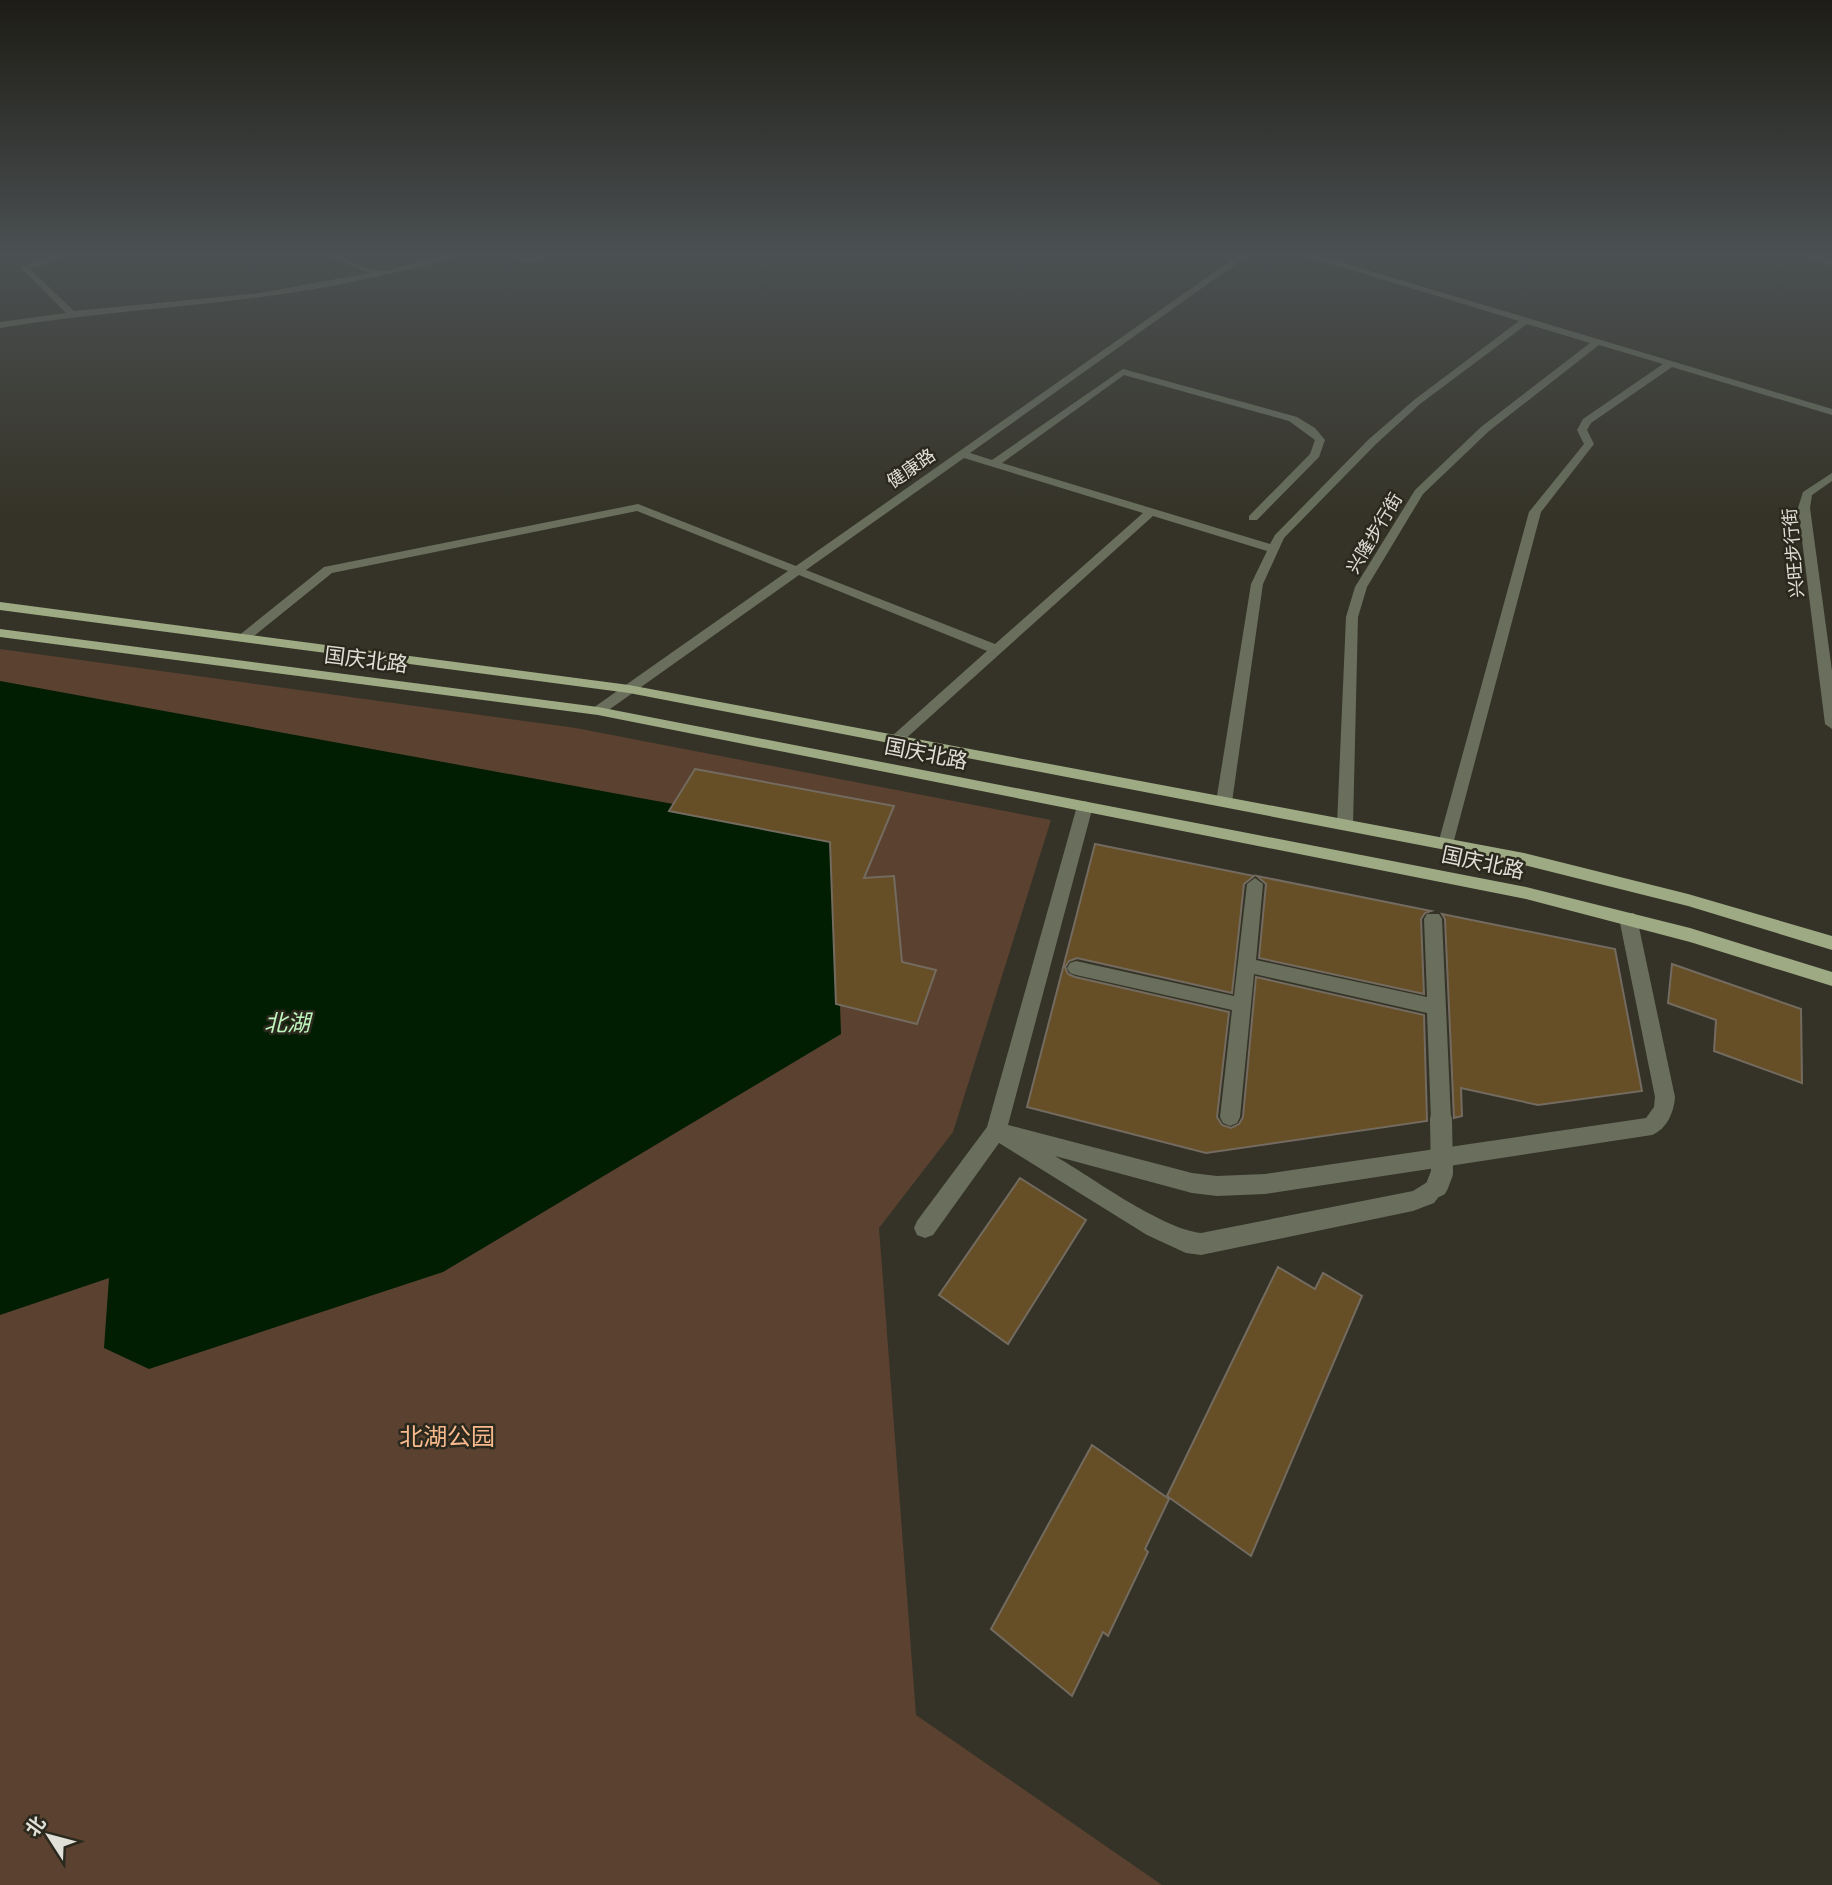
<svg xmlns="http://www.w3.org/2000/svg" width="1832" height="1885" font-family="'DejaVu Sans','Noto Sans SC',sans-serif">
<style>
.green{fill:#5a4130}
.water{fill:#011e02}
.building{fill:#664e26;stroke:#736b5f;stroke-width:2}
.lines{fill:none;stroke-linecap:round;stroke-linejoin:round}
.minor{fill:#696f5c;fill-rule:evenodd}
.major{fill:#9eaa84;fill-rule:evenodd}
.minor-bridge{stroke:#696f5c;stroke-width:22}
.labels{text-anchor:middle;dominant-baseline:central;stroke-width:5;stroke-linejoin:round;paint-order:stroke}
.far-street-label{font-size:18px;fill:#e0dfd8;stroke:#2b291d}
.street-label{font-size:21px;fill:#e0dfd8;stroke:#2b291d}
.water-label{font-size:23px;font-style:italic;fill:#bef6bd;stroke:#2b291d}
.near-park-label{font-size:24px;fill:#f8b98c;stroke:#2b291d}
</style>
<rect width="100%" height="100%" fill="#353327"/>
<polygon class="green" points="0,649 576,728 1051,820 953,1132 879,1228 916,1715 1162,1885 0,1885"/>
<polygon class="water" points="0,681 673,804 670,811 833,842 836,1004 840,1005 841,1034 443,1272 149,1369 104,1348 109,1278 0,1315"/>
<g class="building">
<polygon points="695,769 894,806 864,878 894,876 902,962 936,970 917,1024 836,1004 830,842 669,811"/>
<polygon points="1095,844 1254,876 1244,884 1232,993 1077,958 1069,961 1065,967 1068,974 1075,977 1229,1012 1217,1117 1222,1125 1231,1128 1239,1124 1243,1117 1256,977 1424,1015 1427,1121 1206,1153 1027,1107"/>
<polygon points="1257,876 1431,911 1425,913 1421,919 1424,994 1259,958 1266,884"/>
<polygon points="1442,914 1615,949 1642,1091 1538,1105 1461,1088 1462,1116 1454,1118 1445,919"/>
<polygon points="1672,964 1801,1009 1802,1083 1714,1051 1716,1020 1668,1003"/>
<polygon points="1020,1178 1086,1220 1008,1344 939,1295"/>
<polygon points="1278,1267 1315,1289 1323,1273 1362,1296 1251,1556 1167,1496"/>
<polygon points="1092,1445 1169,1499 1145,1549 1148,1552 1108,1636 1103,1632 1072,1696 991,1629"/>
</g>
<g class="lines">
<g class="minor">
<path d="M57,254H70L30,269L74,311L260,293L369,273L324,254C344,254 358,268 377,271C393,273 434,254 458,254C432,267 398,271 370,278C249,306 123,307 0,328V322L66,313L21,268Z"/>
<polygon points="506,254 527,258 553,254 527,263"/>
<path d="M1240,254H1250L970,453L992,460L1123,369L1297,417L1315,428L1325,440L1319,457L1257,520H1249V516L1310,454L1315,440L1289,421L1124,375L1002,463L1270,544L1275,535L1368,440L1414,400L1519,321L1299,254H1313L1832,409V415L1672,367L1591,423L1587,430L1594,444L1541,512L1452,848H1440L1438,844L1529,512L1584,444L1577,430L1583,419L1663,364L1599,345L1489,431L1423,494L1367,587L1358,617L1353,825L1351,829H1339L1337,825L1346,617L1355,587L1415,490L1481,427L1590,343L1527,324L1420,404L1376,444L1284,538L1263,584L1232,802L1224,807L1216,802L1251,584L1267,551L1153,516L902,742H892L890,739L892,736L987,651L799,575L603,714H593V708L788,571L637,511L332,573L249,640H239L237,637L324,567L638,504L796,566ZM964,458L1143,513L995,644L806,570Z"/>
<polygon points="1800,254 1813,254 1832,260 1832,265"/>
<polygon points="1832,473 1832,481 1812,495 1810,508 1832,671 1832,729 1825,724 1798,508 1803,492"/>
<path d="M1085,801L1093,806L1008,1125L1192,1173L1217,1176L1265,1174L1646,1118L1654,1107L1655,1097L1619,918L1622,913H1634L1637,918L1675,1097C1674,1112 1667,1129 1652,1135L1265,1194L1217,1196L1192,1193L1055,1156C1093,1178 1160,1228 1201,1233L1413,1191L1437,1176L1444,1179L1447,1186L1434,1203L1413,1211L1201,1255L1186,1253L1147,1235L999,1143L933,1235L925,1238L917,1235L914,1228L917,1221L987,1127L1077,806Z"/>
<polygon points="1255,878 1263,884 1256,960 1427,997 1424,919 1427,914 1439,914 1442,919 1451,1120 1448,1126 1441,1129 1434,1126 1431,1120 1427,1013 1254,974 1240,1117 1237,1123 1230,1126 1223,1123 1220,1117 1232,1010 1076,975 1070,973 1067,968 1070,963 1076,961 1234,996 1247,884"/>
</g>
<g class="major">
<polygon points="0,602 629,685 1524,853 1688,894 1832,936 1832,950 1688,906 1524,865 629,693 0,610"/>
<polygon points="0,629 598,707 1526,887 1690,928 1832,972 1832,986 1690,942 1526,899 598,715 0,637"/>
</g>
<polyline class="minor-bridge" points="1437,1186 1442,1173 1441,1120"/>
</g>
<linearGradient id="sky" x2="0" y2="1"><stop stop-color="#1d1c15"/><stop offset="0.49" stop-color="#4b5052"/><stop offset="1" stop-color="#4b5052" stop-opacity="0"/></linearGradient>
<rect width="1832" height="518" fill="url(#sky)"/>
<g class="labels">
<g class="far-street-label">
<text transform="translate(911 468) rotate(-35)">健康路</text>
<text transform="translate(1374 533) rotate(-59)">兴隆步行街</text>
<text transform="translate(1793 553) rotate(-95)">兴旺步行街</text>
</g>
<g class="street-label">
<text transform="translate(366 660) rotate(7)">国庆北路</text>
<text transform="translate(926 754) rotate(11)">国庆北路</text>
<text transform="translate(1483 863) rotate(12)">国庆北路</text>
</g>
<g class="water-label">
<text x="287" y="1023">北湖</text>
</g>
<g class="near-park-label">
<text x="447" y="1437">北湖公园</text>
</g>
</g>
<g transform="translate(49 1836) rotate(306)" stroke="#2b291d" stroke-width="5" paint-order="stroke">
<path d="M0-5L12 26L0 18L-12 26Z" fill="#e0dfd8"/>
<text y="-10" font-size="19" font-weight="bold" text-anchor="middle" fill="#e0dfd8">北</text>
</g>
</svg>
